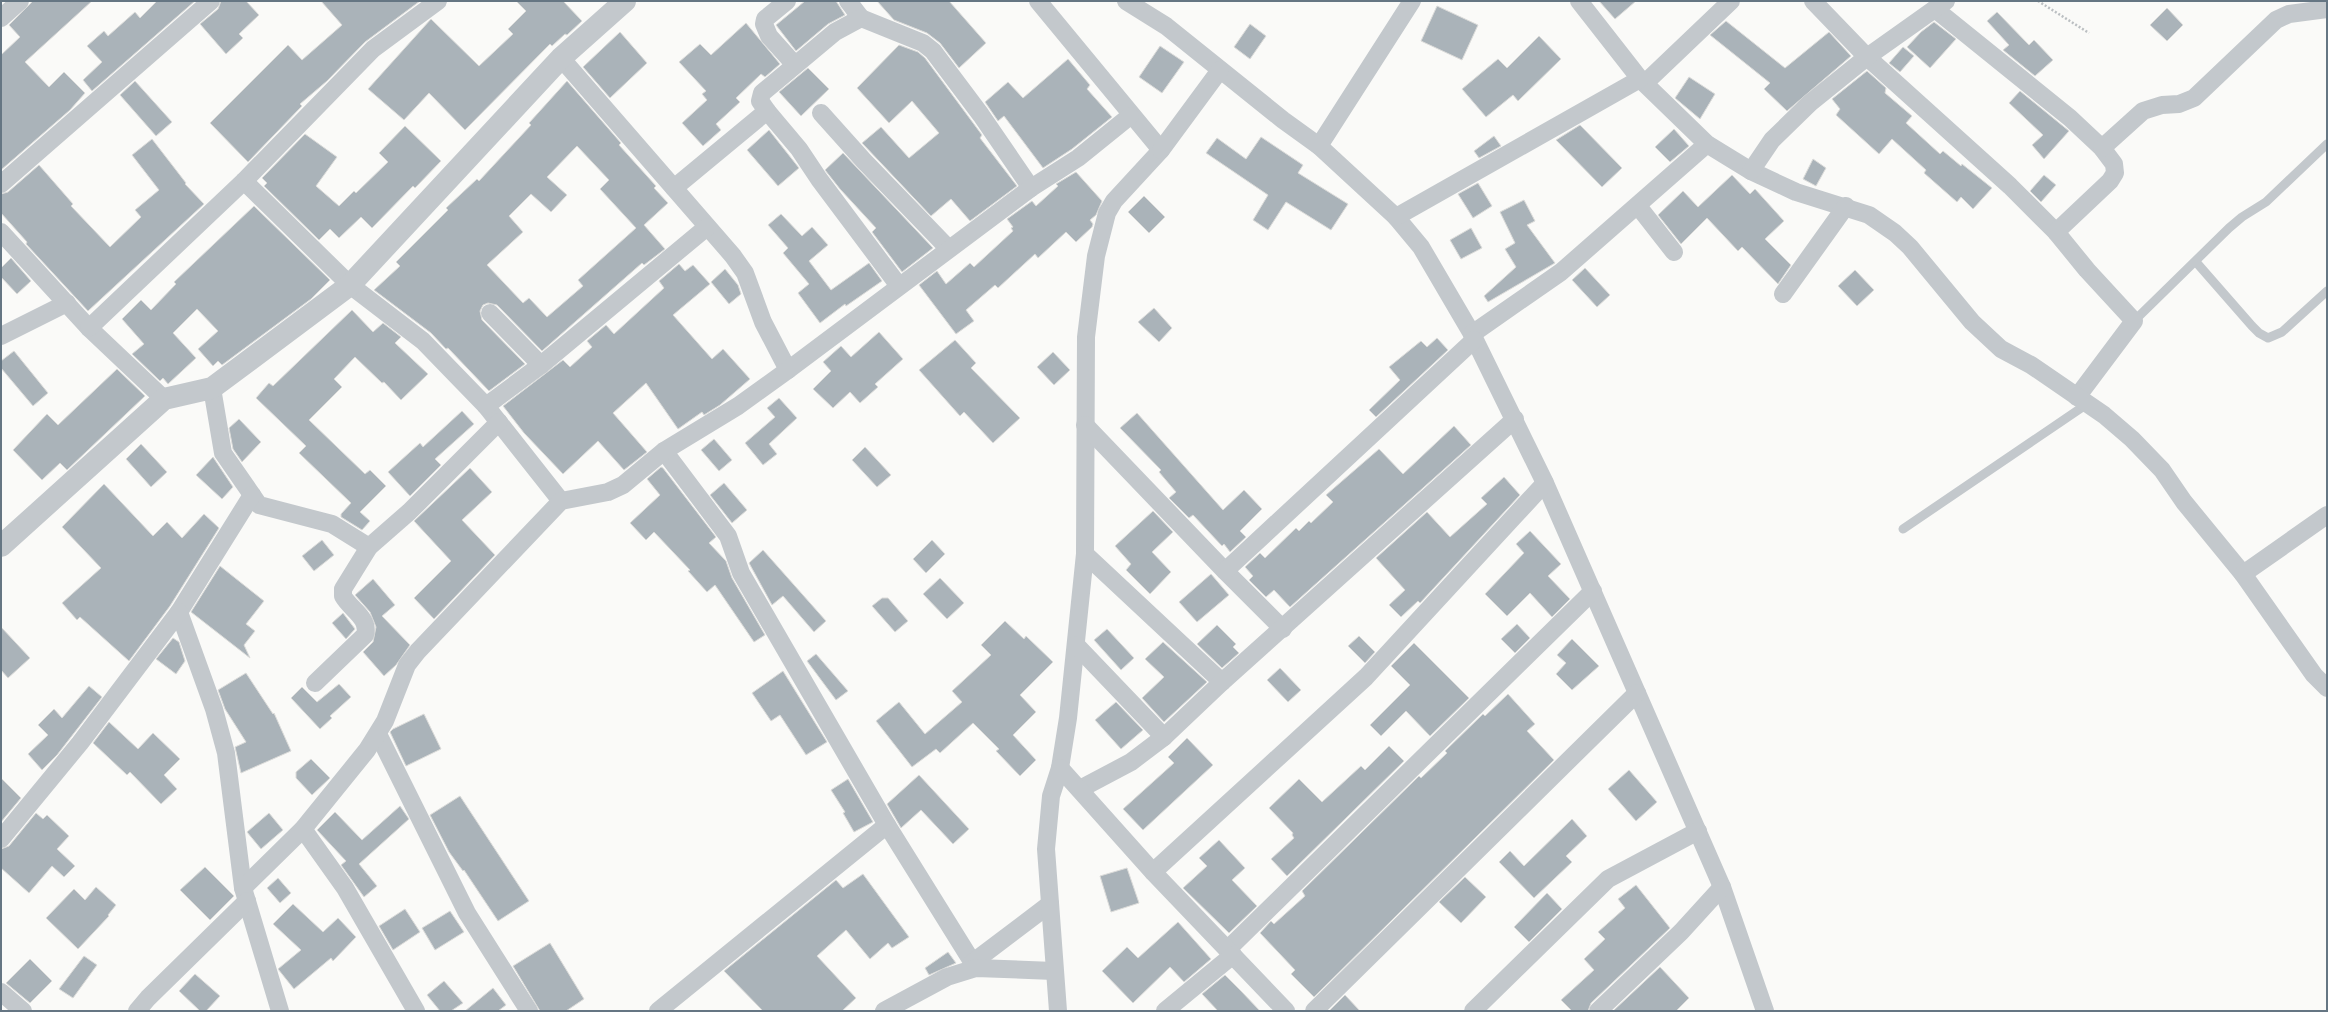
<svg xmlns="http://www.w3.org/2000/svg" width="2328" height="1012" font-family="'Roboto Condensed',sans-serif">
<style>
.building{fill:#aab3b9;stroke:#dcdcda;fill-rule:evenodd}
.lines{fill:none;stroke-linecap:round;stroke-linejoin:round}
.path{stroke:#bbbfc2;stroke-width:2.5;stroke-dasharray:2 2;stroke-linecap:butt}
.service{stroke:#c3c8cc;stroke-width:9}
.minor{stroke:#c3c8cc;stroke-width:18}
.tertiary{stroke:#c3c8cc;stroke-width:22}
</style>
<rect width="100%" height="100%" fill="#fafaf8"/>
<g class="building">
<polygon points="33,1 92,1 25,62 49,87 64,72 85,93 70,110 1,170 1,55 20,37 9,25"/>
<polygon points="157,1 195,1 92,91 83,80 102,62 87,46 104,31 108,36 135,12 140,18"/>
<polygon points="221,1 246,1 259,15 239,34 243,38 226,54 200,24 218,9"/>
<polygon points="321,1 420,1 365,42 327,81 300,104 302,106 248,162 210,123 288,45 302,60 342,25"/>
<polygon points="516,1 563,1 582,21 567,35 565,34 552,46 550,44 465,130 429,93 404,120 368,89 431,19 479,66 513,34 508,29 526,11"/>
<polygon points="805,1 836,1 845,15 828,24 796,51 776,25"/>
<polygon points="877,1 949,1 986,43 959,68 940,43 927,33 894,20"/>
<polygon points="1599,1 1636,1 1615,19"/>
<polygon points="1437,6 1478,25 1462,60 1421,41"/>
<polygon points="2167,8 2183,25 2167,41 2150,25"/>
<polygon points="1997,12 2029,45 2034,40 2053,60 2035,76 2003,50 2009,45 1987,21"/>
<polygon points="1726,21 1785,68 1829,32 1851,56 1787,111 1764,89 1770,83 1710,35"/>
<polygon points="1934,22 1956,39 1930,68 1907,47 1921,32"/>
<polygon points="746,23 780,64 765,77 761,74 736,98 740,102 716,124 721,130 703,146 682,123 707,100 702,94 706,91 679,62 700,44 711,55"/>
<polygon points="1250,24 1266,36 1250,59 1234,47"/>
<polygon points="620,32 647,63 610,98 583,67"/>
<polygon points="1539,36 1561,59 1518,101 1513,95 1486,117 1462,89 1498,59 1507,68"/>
<polygon points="899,45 918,52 925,58 982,135 980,138 1017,186 970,221 951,199 931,216 862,143 881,127 909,158 939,133 912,101 889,123 857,88"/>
<polygon points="1160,46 1184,62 1162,93 1139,77"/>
<polygon points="1903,47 1914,56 1900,72 1889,63"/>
<polygon points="1068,59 1090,85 1087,89 1112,117 1072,149 1043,168 1004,116 998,121 985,102 1008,82 1023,98"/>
<polygon points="808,68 829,89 801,116 779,92"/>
<polygon points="1867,71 1886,88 1885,93 1912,116 1906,123 1940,154 1943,151 1961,166 1962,164 1992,188 1973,209 1961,197 1957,202 1924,173 1926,170 1892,139 1879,154 1836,115 1840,109 1832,99"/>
<polygon points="1689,77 1715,94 1700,119 1675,98"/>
<polygon points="135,81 172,122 156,136 120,95"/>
<path d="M567,81L621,143L619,145L656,186L654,188L668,203L644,225L665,249L644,265L642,263L542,351L497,305L488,303L483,305L480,311L482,320L525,364L489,391L448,348L446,349L431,333L374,290L400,266L396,262L448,210L446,208L477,179L479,181L531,125L529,123ZM577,146L609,180L600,189L636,228L578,280L583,286L547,317L529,298L523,303L487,265L523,232L509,216L531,194L551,212L567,195L547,177Z"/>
<polygon points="2020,91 2069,131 2044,159 2032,145 2043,135 2009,103"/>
<polygon points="1580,125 1622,168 1602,187 1556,140"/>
<polygon points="405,126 441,161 415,188 413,186 372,228 361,217 339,238 330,229 319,240 264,186 267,183 262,178 305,134 337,157 316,186 339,206 354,191 356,193 388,162 379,153"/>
<polygon points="1674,129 1689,146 1670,162 1655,147"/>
<polygon points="769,130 799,168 778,186 747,150"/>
<polygon points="1494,136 1501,146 1479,158 1474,151"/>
<polygon points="1261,137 1303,165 1298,173 1348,204 1331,230 1286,202 1268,230 1253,220 1268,195 1206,153 1217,138 1246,159"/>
<polygon points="152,139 186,183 185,184 204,204 88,311 26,244 27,242 1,213 1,194 8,192 39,165 73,204 71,206 110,247 141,217 135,210 159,190 132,155"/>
<polygon points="843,153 933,248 902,272 872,232 876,228 840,189 825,170"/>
<polygon points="1813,159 1826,168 1816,186 1803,179"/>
<polygon points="1076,172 1102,201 1096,215 1090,220 1093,224 1092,227 1076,242 1066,232 1038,258 1035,254 998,288 995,285 966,310 974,321 956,334 919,285 937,271 946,284 970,263 974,267 1013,231 1011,228 1013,227 1007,219 1032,201 1036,206 1058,186 1056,184"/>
<polygon points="1732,175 1750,194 1755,189 1784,221 1765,239 1791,265 1778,284 1742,247 1738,251 1707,218 1681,244 1658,215 1683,191 1698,207"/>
<polygon points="2044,175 2056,185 2041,202 2030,191"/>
<polygon points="1478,183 1492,206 1473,218 1458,194"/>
<polygon points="1144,196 1165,217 1149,233 1128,212"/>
<polygon points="1524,200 1535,221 1527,225 1555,263 1488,302 1484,296 1516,267 1505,249 1515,243 1500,212"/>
<polygon points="254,206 330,280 311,299 222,365 218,361 213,366 198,349 218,331 197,309 173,333 196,358 168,384 163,378 160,381 132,354 144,344 122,319 141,300 151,310 176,284 174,282"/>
<polygon points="781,214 802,236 812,227 828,245 809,261 831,290 869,263 882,281 846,306 845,304 820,323 798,293 809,284 783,253 788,248 768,225"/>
<polygon points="1471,228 1482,248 1461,259 1450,240"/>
<polygon points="11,258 31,281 17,294 1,277 1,268"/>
<polygon points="679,264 685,271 693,265 710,284 673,315 712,359 723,349 750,379 720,405 704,415 702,412 678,429 646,383 613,413 647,452 624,470 598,441 563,474 524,433 503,406 563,360 570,367 592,347 587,341 606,325 614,334 664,288 659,281"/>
<polygon points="1585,268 1610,295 1597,307 1572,280"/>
<polygon points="725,269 738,285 741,294 729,304 711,282"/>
<polygon points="1855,270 1874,290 1857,306 1838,286"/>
<polygon points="1154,308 1172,328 1159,342 1138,322"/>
<polygon points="352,310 373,332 383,323 401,337 395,343 428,374 401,400 384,382 382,383 355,357 334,379 342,387 309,420 365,474 370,470 386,486 360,512 370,521 362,530 341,517 341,514 351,503 299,453 306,446 256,398 269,383 273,386"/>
<polygon points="879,332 903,359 875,384 878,387 860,403 850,392 833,408 813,389 831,371 823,362 841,346 851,357"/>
<polygon points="1437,338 1448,350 1376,417 1369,410 1400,380 1389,367 1421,341 1427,347"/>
<polygon points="955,340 976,363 971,368 1020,418 993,443 964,412 960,416 919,370"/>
<polygon points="14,351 48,393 33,406 1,368 1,361"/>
<polygon points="1053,352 1070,370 1054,385 1037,367"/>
<polygon points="117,369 145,396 67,470 60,463 42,480 13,450 47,414 58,425"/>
<polygon points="779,398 797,418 769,444 777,454 763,465 745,443 775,417 767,408"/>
<polygon points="462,411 474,424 435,459 441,465 410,496 388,472 420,443 423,447"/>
<polygon points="1137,413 1223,510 1244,490 1262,509 1240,531 1246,537 1230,552 1224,544 1222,546 1193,515 1189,518 1169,498 1176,492 1159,472 1161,470 1120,428"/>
<polygon points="239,419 261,442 242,462 233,449 229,428"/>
<polygon points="1454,426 1471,445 1290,607 1274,590 1266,597 1249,580 1253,576 1245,567 1260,553 1265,558 1296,528 1299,531 1309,521 1311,523 1333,502 1326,495 1379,449 1403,474"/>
<polygon points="714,439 732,460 719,471 701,450"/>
<polygon points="141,444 167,472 151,487 126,459"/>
<polygon points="865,447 891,475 877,487 852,460"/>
<polygon points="213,457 233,487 222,499 196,475"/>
<polygon points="661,467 663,468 716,537 709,543 726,561 732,578 765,635 754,642 715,585 707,592 688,571 690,570 654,532 646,540 630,523 660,495 647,479"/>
<polygon points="470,468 492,492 462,520 495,555 434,619 414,598 451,561 414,521"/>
<polygon points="1504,477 1520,495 1420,603 1418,601 1401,617 1389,605 1405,590 1376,558 1427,512 1450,537 1487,504 1481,498"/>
<polygon points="724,483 747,510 732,523 710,495"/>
<polygon points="104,484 153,536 167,522 182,538 204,514 219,528 170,606 129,661 80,617 77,620 62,603 101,568 62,527"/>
<polygon points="1153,511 1173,532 1152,552 1171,572 1150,594 1126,570 1131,564 1115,546"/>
<polygon points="1530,531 1561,564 1548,576 1570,599 1552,617 1530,593 1507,616 1485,594 1524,553 1516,544"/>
<polygon points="322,540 334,555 314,571 302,556"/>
<polygon points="932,540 945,554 926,573 913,559"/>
<polygon points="763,550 826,621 814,632 783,596 772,605 749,563"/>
<polygon points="220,566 264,601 246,624 255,631 244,645 250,658 191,612"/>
<polygon points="1211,574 1229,595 1197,622 1179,602"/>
<polygon points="940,578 964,603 947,619 923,594"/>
<polygon points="373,579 395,605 382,616 410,645 396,665 384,676 363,652 373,642 376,627 370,612 355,595"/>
<polygon points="882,598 888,598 908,621 895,632 872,606"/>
<polygon points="343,613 355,629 346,639 332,623"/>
<polygon points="1005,621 1024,639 1026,636 1053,662 1020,695 1036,712 1013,735 1036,760 1020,776 996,751 999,749 973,723 940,753 936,749 912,767 876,721 899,702 925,734 962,702 952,691 991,655 981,645"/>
<polygon points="1517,624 1530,638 1515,653 1501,639"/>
<polygon points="1217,625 1236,644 1233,647 1239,653 1222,668 1197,644"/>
<polygon points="1,627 30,658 8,678 1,670"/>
<polygon points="1107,629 1134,658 1121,670 1094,640"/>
<polygon points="1359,636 1375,652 1365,663 1348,646"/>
<polygon points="173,638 179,642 185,661 176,674 156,659"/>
<polygon points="1572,639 1599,666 1572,690 1556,674 1566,663 1557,655"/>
<polygon points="1163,642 1207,682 1164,722 1142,698 1164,677 1145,659"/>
<polygon points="1414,643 1469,698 1430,736 1406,711 1381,736 1370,725 1410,685 1391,666"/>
<polygon points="816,654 848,691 836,700 807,661"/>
<polygon points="1280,668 1301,690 1288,702 1267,680"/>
<polygon points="783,671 827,742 806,755 780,715 771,721 752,693"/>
<polygon points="246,673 273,714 274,713 291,751 241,773 235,747 246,742 225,709 218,690"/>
<polygon points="339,684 351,697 330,716 332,718 320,729 291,698 302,687 317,702"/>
<polygon points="89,686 102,697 57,755 42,770 28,754 48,735 38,725 54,709 62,718"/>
<polygon points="1508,694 1535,724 1527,731 1554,760 1314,997 1291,974 1295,970 1260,933 1271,921 1274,924 1305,896 1302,891 1419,776 1421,778 1447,753 1445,751 1483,714 1485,716"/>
<polygon points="1116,702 1143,730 1121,749 1095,720"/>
<polygon points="424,714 441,749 406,766 390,732 393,729"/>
<polygon points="109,722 138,749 153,733 180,759 164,775 177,789 161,804 130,772 127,775 93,743"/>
<polygon points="1187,738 1213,765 1143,830 1123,809 1174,763 1168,757"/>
<polygon points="1389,746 1404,761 1287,876 1271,859 1294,838 1292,835 1293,833 1269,808 1299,779 1322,802 1361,766 1365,770"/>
<polygon points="311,759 330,778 312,795 296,778 296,772"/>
<polygon points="1629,770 1657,802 1636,821 1608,789"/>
<polygon points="919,775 969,829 953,844 921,810 901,828 887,804"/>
<polygon points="1,778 21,798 1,822"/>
<polygon points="848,779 873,822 854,832 843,813 845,812 831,790"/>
<polygon points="460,796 529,901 498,921 464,870 463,871 449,852 430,815"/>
<polygon points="400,806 409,819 359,864 377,886 364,897 341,865 346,861 317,830 335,812 362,840"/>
<polygon points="36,813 43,819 47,815 69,836 57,849 75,866 64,877 52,866 29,893 1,868 1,849 9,846"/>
<polygon points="269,813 283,830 261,849 247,832"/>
<polygon points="1572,819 1587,836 1566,856 1572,862 1534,898 1499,862 1510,851 1524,866"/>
<polygon points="1219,840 1245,868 1232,880 1257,906 1229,933 1183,888 1207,866 1199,858"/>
<polygon points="205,867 234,896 210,920 180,890"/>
<polygon points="1127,868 1139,903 1111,912 1100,876"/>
<polygon points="863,874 909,937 892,948 888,943 870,959 846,930 817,956 856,998 842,1011 763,1011 724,971 836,880 843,888"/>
<polygon points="1465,877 1486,897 1461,923 1439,902"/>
<polygon points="278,878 291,893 280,903 267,888"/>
<polygon points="1636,885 1670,928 1591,1003 1588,1011 1572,1011 1561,1000 1594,970 1584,959 1605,939 1598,932 1625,908 1618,899"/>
<polygon points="96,887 116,905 108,915 109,916 78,949 46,918 74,889 85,900"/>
<polygon points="1547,893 1562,909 1529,942 1514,927"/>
<polygon points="293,904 323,932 338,918 356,937 333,961 331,958 294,989 278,969 301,950 273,924"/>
<polygon points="405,909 420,932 393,950 379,926"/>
<polygon points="450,911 464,932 435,950 422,928"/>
<polygon points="1178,922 1211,959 1184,982 1170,967 1133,1003 1102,971 1127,947 1138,958"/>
<polygon points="550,943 584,999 566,1011 540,1011 513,966"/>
<polygon points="948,952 956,963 929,975 925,968"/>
<polygon points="84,956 97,965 73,998 59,989"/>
<polygon points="30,959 52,981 30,1003 6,983"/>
<polygon points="1660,967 1689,998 1676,1011 1613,1011"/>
<polygon points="195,974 220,996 206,1011 200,1011 179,991"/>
<polygon points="1225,975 1241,991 1260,1011 1218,1011 1202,994"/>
<polygon points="444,981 463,1003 451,1011 440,1011 427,995"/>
<polygon points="493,988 506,1005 498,1011 465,1011"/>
<polygon points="1345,995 1360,1011 1329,1011"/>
</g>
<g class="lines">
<polyline class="path" points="2038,1 2089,33"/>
<g class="service">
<polyline points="2196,262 2252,326 2259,333 2268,338 2282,332 2327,291"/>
<polyline points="2134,321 2229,228 2242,217 2266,202 2327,144"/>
<polyline points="1903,529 2087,404"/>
</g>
<g class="minor">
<polyline points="787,1 765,19 764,24 769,36 795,65"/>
<polyline points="848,1 861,18"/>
<polyline points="1038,1 1161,150 1114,201 1107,213 1096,256 1086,337 1085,554 1068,718 1060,768"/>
<polyline points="1126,1 1166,26 1283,120 1319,146 1396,217 1421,247 1472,334 1545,483 1722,887 1765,1011"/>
<polyline points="1813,1 1867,57 2010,186 2056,232 2087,270 2134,321 2077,397"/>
<polyline points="1935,9 2070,118 2102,148 2114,164 2115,173 2110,181 2056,232"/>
<polyline points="1,18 20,1"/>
<polyline points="561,58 733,256 745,273 763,322 788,370"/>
<polyline points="1640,79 1707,144 1751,171 1796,192 1869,215 1895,233 1910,247 1972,322 2001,349 2031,365 2104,415 2132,439 2162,470 2184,502 2243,574 2314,675 2327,688"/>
<polyline points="1645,83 1731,1"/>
<polyline points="767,111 799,149 819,179 899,286"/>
<polyline points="821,113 864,161 948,248"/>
<polyline points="1319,146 1412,1"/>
<polyline points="2102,148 2143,111 2162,105 2179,104 2194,98 2276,20 2289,14 2327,9"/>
<polyline points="1161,150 1220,70"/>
<polyline points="1751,171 1772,140 1810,103 1867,57 1946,1"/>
<polyline points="244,181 350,285 423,341 486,406 561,501"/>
<polyline points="1,184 211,1"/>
<polyline points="674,188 767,111 760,101 762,93 835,32 861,18 923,43 933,51 981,115 1031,188"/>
<polyline points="1638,206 1674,252"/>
<polyline points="1396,217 1640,79 1579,1"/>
<polyline points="1,232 89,328 164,399"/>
<polyline points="1783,294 1846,206"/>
<polyline points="490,313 541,365"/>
<polyline points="89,328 244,181 373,49 438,1"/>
<polyline points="1472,334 1561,272 1707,144"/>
<polyline points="1,336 67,303"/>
<polyline points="212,388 223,453 259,505 332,524 369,547"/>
<polyline points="486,406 541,365 707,227"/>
<polyline points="1085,425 1225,571 1283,629"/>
<polyline points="664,451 728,536 741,573 887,825 976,968"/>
<polyline points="252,495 179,612 214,709 226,753 243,888 280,1011"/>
<polyline points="1085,554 1222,682"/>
<polyline points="1225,571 1474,340"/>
<polyline points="2243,574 2327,515"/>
<polyline points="1076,645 1164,737"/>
<path d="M315,683L365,635C370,618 350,609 343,596V589L369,547L409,512L499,422"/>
<polyline points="378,734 467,913 529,1011"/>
<polyline points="1080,789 1131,762 1164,737 1222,682 1515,419"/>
<polyline points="303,829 345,888 416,1011"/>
<polyline points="1,839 80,743 179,612"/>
<polyline points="1153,872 1366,677 1545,483"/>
<polyline points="243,888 303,829 367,750 385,721 407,665 418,651 561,501 608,492 623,485 664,451 738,406 788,370 1031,188 1078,158 1130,116"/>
<polyline points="1228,949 1593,591"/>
<polyline points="972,963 1050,904"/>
<polyline points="1,992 23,1011"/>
<polyline points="137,1011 148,998 247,901"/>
<polyline points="658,1011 887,825"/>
<polyline points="884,1011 947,977 976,968 1054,971"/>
<polyline points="1058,1011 1046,849 1051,796 1060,768 1153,872 1286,1011"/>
<polyline points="1165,1011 1233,955"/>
<polyline points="1314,1011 1637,693"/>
<polyline points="1473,1011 1608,879 1698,831"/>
<polyline points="1598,1011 1681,932 1722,887"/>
</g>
<polyline class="tertiary" points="1,546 164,399 212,388 350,285 561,58 625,1"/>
</g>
<rect width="2328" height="1012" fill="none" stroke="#657683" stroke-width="4"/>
</svg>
